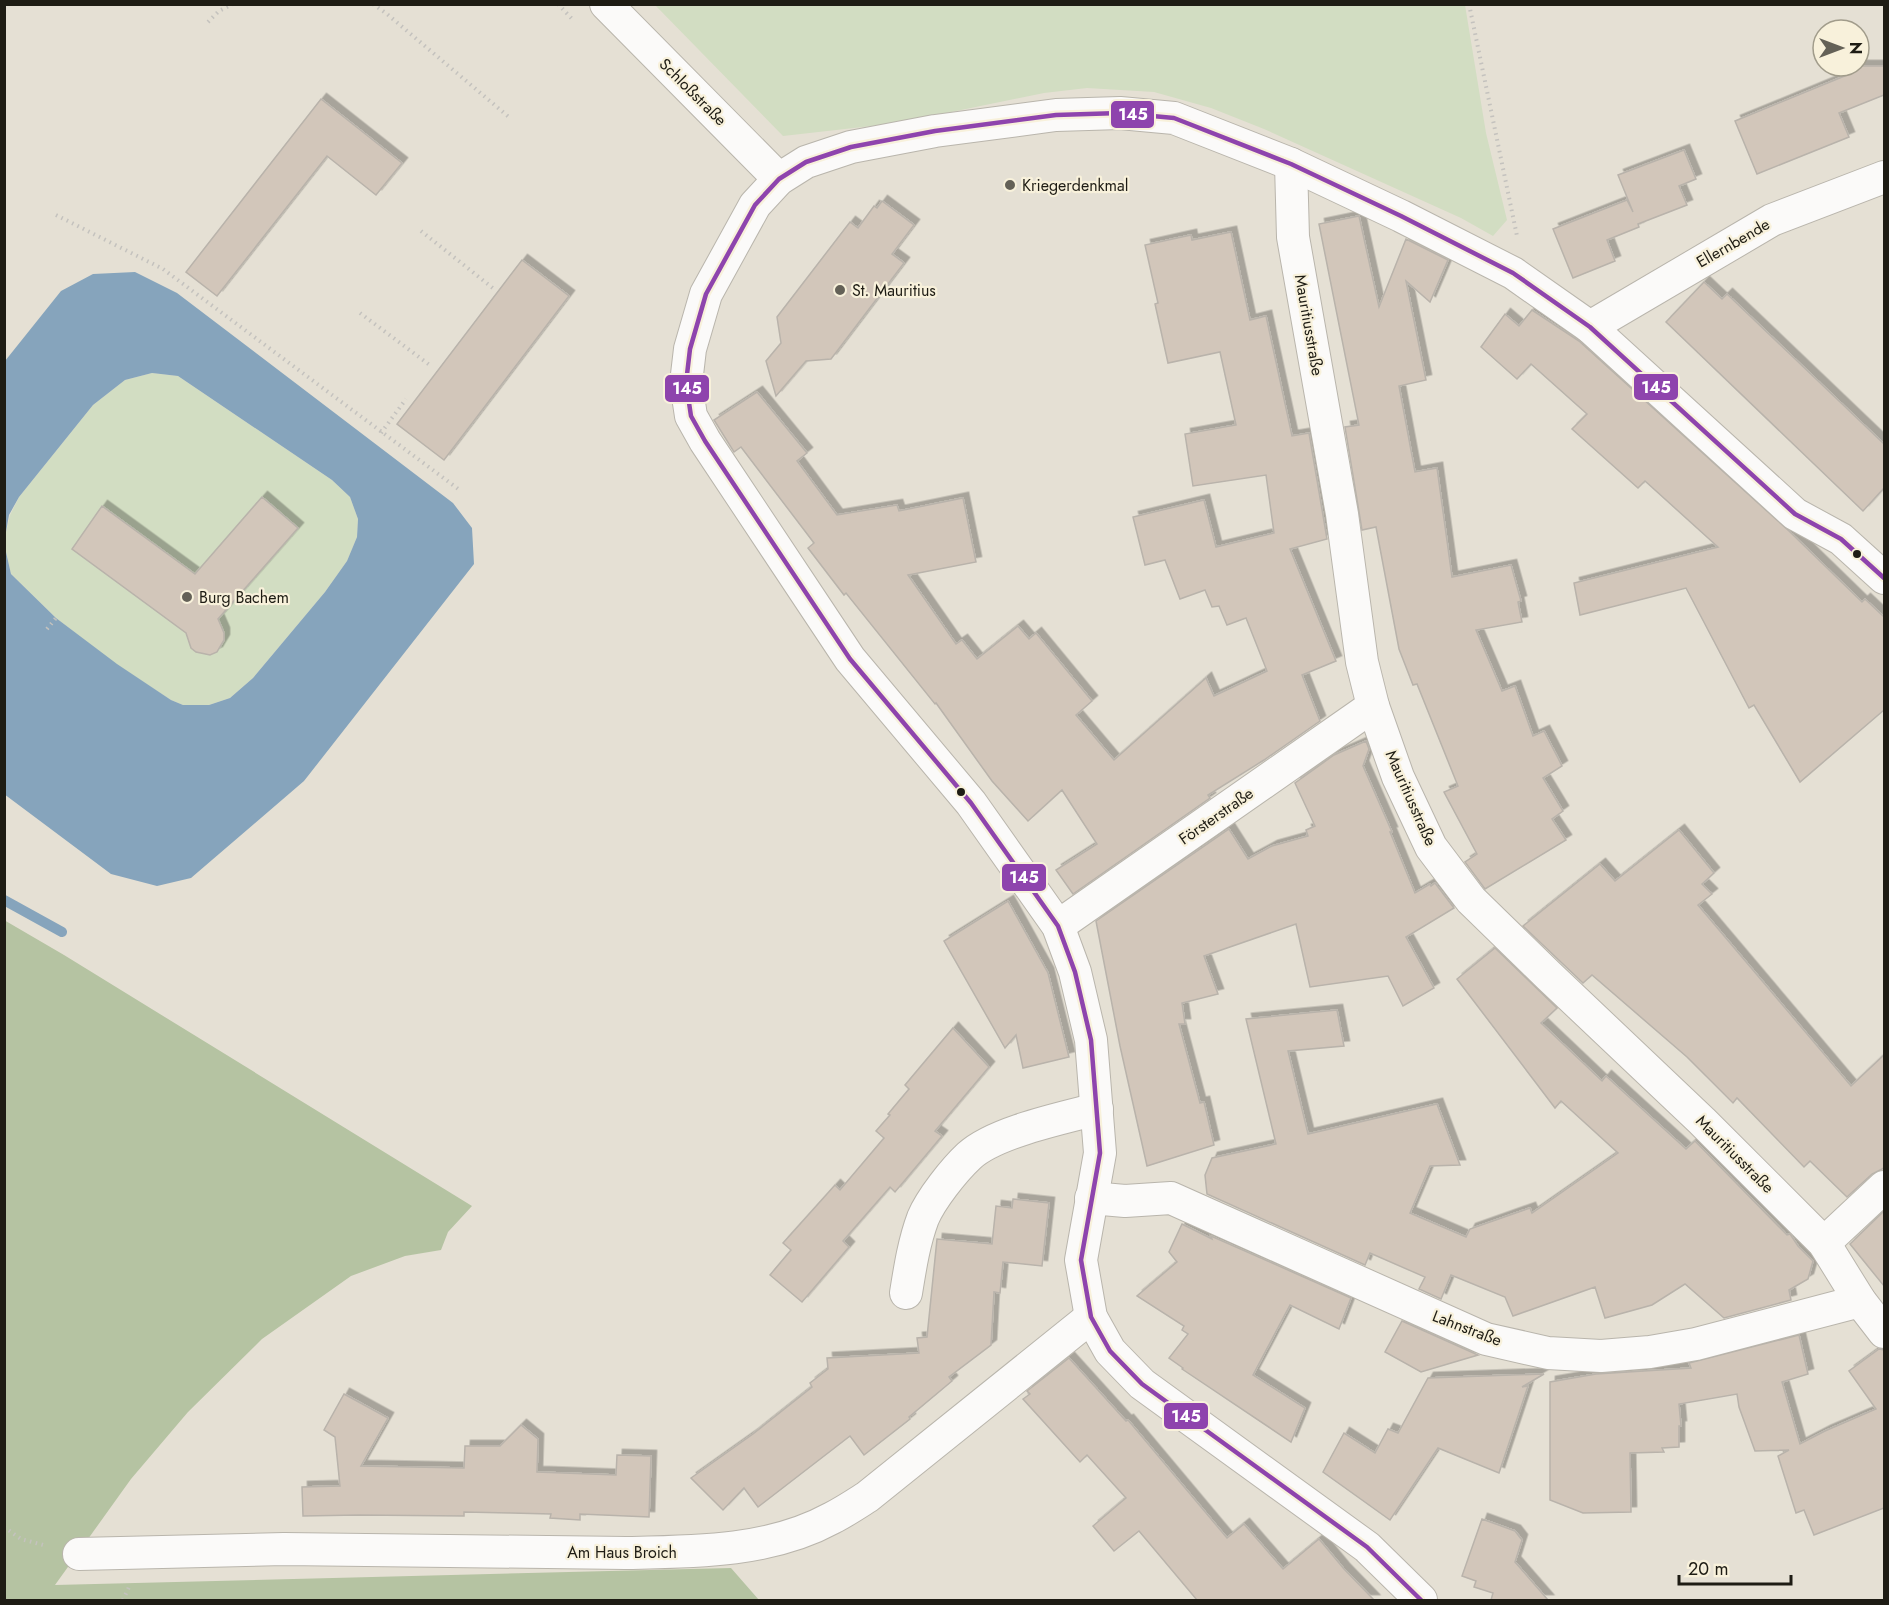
<svg xmlns="http://www.w3.org/2000/svg" width="1889" height="1605" font-family="Jost,sans-serif">
<style>
.green{fill:#d2ddc2}
.forest{fill:#b5c3a2}
.water{fill:#86a4bc;fill-rule:evenodd}
.lines{fill:none;stroke-linecap:round;stroke-linejoin:round}
.stream{stroke:#86a4bc;stroke-width:10}
.building{fill:#d2c6ba;stroke:#b9b3ab;stroke-width:1.5;filter:url(#shadow)}
.street-casing{stroke:#b9b5ac;stroke-width:34}
.path{stroke:#c4c2be;stroke-width:4;stroke-dasharray:1.5 4.5;stroke-linecap:butt}
.street{stroke:#fbfaf9;stroke-width:32}
.bus-1-casing{stroke:#f8f1db;stroke-width:9}
.bus-1{stroke:#8e44ad;stroke-width:4.5}
.poi-dot{fill:#646157;stroke:#f8f1db;stroke-width:2}
.bus-dot{fill:#1e1c14;stroke:#f8f1db;stroke-width:2}
.labels{text-anchor:middle;dominant-baseline:central;stroke-width:4.5;stroke-linejoin:round;paint-order:stroke}
.street-label{font-size:16px;fill:#1e1c14;stroke:#f8f1db}
.poi-label{font-size:16px;fill:#1e1c14;stroke:#f8f1db;text-anchor:start}
.line-badge{stroke:#f8f1db;stroke-width:2}
.badge-label{font-size:16px;text-anchor:middle;font-weight:bold;fill:#fff}
</style>
<defs>
<filter id="shadow"><feDropShadow dx="5.5" dy="-5.5" stdDeviation="0" flood-color="#0004"/></filter>
</defs>
<rect width="100%" height="100%" fill="#e5e0d4"/>
<g class="green">
<polygon points="655,5 1465,5 1486,133 1507,220 1493,236 1461,218 1264,129 1211,108 1154,92 1087,88 1044,93 898,123 783,136"/>
<polygon points="152,373 178,376 332,480 350,497 358,519 357,537 347,561 325,592 253,678 230,698 209,705 183,705 171,700 117,665 56,618 11,574 6,552 6,532 10,515 19,497 93,405 125,380"/>
</g>
<polygon class="forest" points="4,920 64,955 472,1206 448,1232 441,1250 405,1256 351,1276 262,1339 188,1412 131,1479 55,1585 731,1568 759,1600 5,1600"/>
<path class="water" d="M135,272L177,293L453,503L472,528L474,564L304,781L191,878L157,886L111,874L4,794L5,361L61,291L93,274ZM152,373L178,376L332,480L350,497L358,519L357,537L347,561L325,592L253,678L230,698L209,705H183L171,700L117,664L56,618L11,574L6,552V532L9,515L19,497L93,405L125,380Z"/>
<g class="lines">
<polyline class="stream" points="4,900 62,932"/>
</g>
<g class="building">
<polygon points="1844,66 1884,66 1884,95 1839,113 1849,137 1757,174 1735,121 1847,75"/>
<polygon points="321,99 402,163 376,195 327,156 217,296 186,272"/>
<polygon points="1684,150 1696,179 1679,186 1687,205 1638,224 1639,227 1607,240 1615,261 1573,278 1553,229 1627,200 1633,212 1618,175"/>
<polygon points="882,201 914,225 892,254 904,263 831,359 806,361 776,396 766,361 781,343 777,317 850,222 858,228 874,206 877,208"/>
<polygon points="1359,216 1379,307 1406,239 1448,260 1430,302 1406,281 1426,380 1399,386 1415,472 1437,468 1452,577 1511,565 1521,601 1518,602 1522,622 1476,630 1502,691 1515,686 1533,736 1544,731 1562,766 1543,778 1563,811 1552,819 1566,840 1485,889 1465,862 1477,854 1444,792 1458,786 1417,684 1413,685 1399,649 1376,527 1362,530 1345,427 1359,425 1319,224"/>
<polygon points="1231,232 1250,320 1266,316 1292,436 1309,433 1327,539 1290,549 1336,661 1302,675 1320,721 1264,760 1208,795 1210,798 1073,894 1056,870 1097,844 1062,790 1028,821 992,781 936,703 935,704 846,593 844,595 808,548 814,543 741,447 734,452 714,420 757,392 807,453 797,461 837,515 897,505 899,511 963,498 976,562 908,575 956,644 962,640 977,659 1018,626 1029,639 1036,633 1092,701 1076,715 1114,760 1206,678 1214,696 1267,671 1246,618 1227,625 1219,606 1212,607 1205,590 1180,599 1165,560 1145,565 1133,517 1204,500 1216,547 1274,533 1266,475 1193,486 1185,434 1236,425 1220,352 1168,363 1155,304 1158,303 1145,245 1191,235 1192,240"/>
<polygon points="522,260 569,296 444,460 397,424"/>
<polygon points="1704,282 1722,299 1727,294 1884,444 1884,488 1863,511 1666,322"/>
<polygon points="1532,310 1579,341 1789,531 1862,602 1865,599 1884,617 1884,710 1800,782 1754,705 1749,708 1686,588 1580,615 1574,583 1718,547 1645,481 1638,488 1572,429 1587,414 1531,364 1517,379 1481,347 1505,314 1519,326"/>
<polygon points="262,497 298,528 218,619 224,633 224,640 217,652 210,655 196,652 191,648 186,633 72,549 102,506 195,574"/>
<polygon points="1366,741 1369,749 1363,766 1392,832 1390,832 1415,893 1430,884 1431,886 1435,883 1454,908 1406,937 1434,988 1403,1006 1388,976 1310,987 1296,924 1204,956 1218,994 1182,1003 1185,1024 1179,1024 1200,1103 1204,1102 1214,1145 1147,1166 1120,1046 1096,921 1229,829 1248,859 1272,846 1308,836 1306,830 1315,826 1295,783 1334,755"/>
<polygon points="1679,830 1714,873 1702,884 1712,894 1698,905 1851,1086 1884,1055 1884,1168 1872,1174 1847,1197 1810,1161 1804,1167 1737,1098 1733,1103 1687,1057 1592,975 1583,983 1523,926 1600,864 1615,881"/>
<polygon points="1008,901 1048,973 1069,1057 1023,1068 1016,1035 1005,1048 944,941"/>
<polygon points="1495,948 1557,1008 1541,1023 1602,1081 1606,1076 1686,1149 1695,1141 1787,1235 1790,1234 1798,1246 1813,1261 1808,1279 1789,1290 1791,1300 1724,1318 1685,1284 1652,1305 1605,1318 1595,1287 1513,1316 1505,1297 1451,1275 1441,1299 1419,1289 1425,1277 1370,1253 1365,1265 1207,1194 1205,1175 1212,1158 1276,1144 1246,1019 1337,1010 1344,1046 1288,1051 1308,1134 1437,1104 1460,1165 1430,1166 1410,1213 1466,1237 1470,1229 1530,1208 1532,1213 1618,1153 1561,1101 1555,1108 1457,979"/>
<polygon points="953,1028 989,1067 935,1131 942,1136 895,1192 890,1187 843,1241 849,1247 802,1302 770,1275 791,1250 783,1243 835,1185 840,1190 884,1138 876,1131 890,1115 888,1114 909,1089 905,1085"/>
<polygon points="1013,1199 1049,1203 1042,1266 1003,1262 1000,1293 994,1292 991,1345 949,1377 952,1381 909,1417 910,1419 864,1455 850,1436 758,1507 744,1488 723,1510 691,1478 753,1434 812,1387 810,1383 828,1369 827,1358 919,1353 917,1338 927,1337 937,1239 992,1244 996,1206 1012,1208"/>
<polygon points="1884,1211 1884,1286 1850,1244"/>
<polygon points="1182,1224 1212,1239 1211,1236 1351,1298 1339,1329 1290,1305 1253,1375 1305,1408 1291,1442 1182,1369 1183,1368 1169,1358 1188,1334 1182,1330 1184,1326 1137,1296 1177,1262 1169,1252"/>
<polygon points="1402,1321 1478,1355 1421,1372 1385,1352"/>
<polygon points="1799,1335 1808,1374 1782,1382 1800,1444 1825,1431 1876,1409 1849,1371 1879,1349 1884,1350 1884,1508 1814,1535 1804,1510 1796,1513 1778,1456 1789,1450 1755,1451 1739,1407 1737,1394 1679,1404 1681,1426 1679,1426 1679,1447 1662,1448 1664,1452 1630,1453 1631,1512 1583,1513 1550,1500 1550,1382 1596,1374 1691,1368 1689,1363"/>
<polygon points="1069,1358 1126,1421 1128,1420 1227,1538 1244,1524 1283,1569 1319,1539 1344,1569 1374,1600 1197,1600 1139,1531 1114,1551 1093,1526 1126,1498 1087,1455 1080,1462 1023,1399 1030,1394 1027,1391"/>
<polygon points="1544,1374 1522,1387 1528,1386 1499,1473 1438,1448 1390,1520 1323,1472 1344,1433 1375,1453 1388,1429 1398,1433 1428,1378"/>
<polygon points="344,1394 388,1418 361,1466 464,1468 465,1446 500,1446 521,1425 538,1439 537,1472 616,1475 617,1455 651,1456 649,1517 580,1514 580,1520 550,1518 551,1514 464,1512 464,1516 359,1515 303,1516 302,1487 340,1486 335,1437 324,1430"/>
<polygon points="1482,1519 1515,1531 1522,1540 1515,1562 1548,1600 1491,1600 1493,1593 1474,1587 1476,1581 1462,1576"/>
</g>
<g class="lines">
<g class="street-casing">
<g id="street">
<polyline points="606,4 779,179"/>
<polyline points="1291,164 1293,237 1342,514 1362,662 1373,706 1398,777 1431,847 1471,900 1549,976 1702,1121 1824,1243 1860,1301 1884,1332"/>
<polyline points="1590,327 1772,220 1884,177"/>
<polyline points="1058,926 1373,706"/>
<polyline points="1091,1198 1125,1201 1171,1198 1486,1339 1548,1353 1601,1356 1650,1352 1696,1344 1860,1301"/>
<polyline points="1824,1243 1884,1187"/>
<path d="M906,1293C910,1268 914,1242 923,1218C931,1199 954,1170 969,1156C995,1132 1063,1118 1097,1109"/>
<path d="M79,1554L284,1549L626,1553C695,1552 770,1552 832,1518C844,1512 856,1504 867,1497L1091,1317"/>
<polyline points="1421,1600 1367,1547 1142,1384 1110,1351 1091,1317 1081,1260 1100,1153 1091,1040 1075,972 1058,926 971,803 850,659 705,441 691,416 686,383 690,349 706,294 755,205 779,179 806,162 851,147 935,131 1056,115 1120,113 1174,118 1291,164 1401,216 1513,273 1590,327 1795,514 1841,539 1884,578"/>
</g>
</g>
<g class="path">
<polyline points="373,4 387,14 510,118"/>
<polyline points="558,4 574,21"/>
<polyline points="1469,4 1517,236"/>
<polyline points="208,22 219,11 233,4"/>
<polyline points="56,215 163,269 461,491"/>
<polyline points="421,231 494,289"/>
<polyline points="360,313 431,366"/>
<polyline points="381,433 406,399"/>
<polyline points="47,629 56,618"/>
<polyline points="4,1527 21,1539 47,1546"/>
<polyline points="123,1600 129,1587"/>
</g>
<use href="#street" class="street"/>
<g class="bus-1-casing">
<polyline id="bus-1" points="1421,1600 1367,1547 1142,1384 1110,1351 1091,1317 1081,1260 1100,1153 1091,1040 1075,972 1058,926 971,803 850,659 705,441 691,416 686,383 690,349 706,294 755,205 779,179 806,162 851,147 935,131 1056,115 1120,113 1174,118 1291,164 1401,216 1513,273 1590,327 1795,514 1841,539 1884,578"/>
</g>
<use href="#bus-1" class="bus-1"/>
</g>
<g class="poi-dot">
<circle cx="1010" cy="185" r="6"/>
<circle cx="840" cy="290" r="6"/>
<circle cx="187" cy="597" r="6"/>
</g>
<g class="bus-dot">
<circle cx="1857" cy="554" r="5"/>
<circle cx="961" cy="792" r="5"/>
</g>
<g class="labels">
<g class="street-label">
<text transform="translate(693 92) rotate(45)">Schloßstraße</text>
<text transform="translate(1733 243) rotate(-30)">Ellernbende</text>
<text transform="translate(1309 325) rotate(80)">Mauritiusstraße</text>
<text transform="translate(1411 798) rotate(66)">Mauritiusstraße</text>
<text transform="translate(1216 816) rotate(-35)">Försterstraße</text>
<text transform="translate(1735 1154) rotate(45)">Mauritiusstraße</text>
<text transform="translate(1467 1328) rotate(21)">Lahnstraße</text>
<text x="622" y="1552">Am Haus Broich</text>
</g>
<g class="poi-label">
<text x="1022" y="185">Kriegerdenkmal</text>
<text x="852" y="290">St. Mauritius</text>
<text x="199" y="597">Burg Bachem</text>
</g>
</g>
<g class="line-badge">
<rect x="1110" y="100" width="45" height="29" rx="6" fill="#8e44ad"/>
<rect x="1633" y="373" width="46" height="28" rx="6" fill="#8e44ad"/>
<rect x="664" y="374" width="46" height="29" rx="6" fill="#8e44ad"/>
<rect x="1001" y="863" width="46" height="29" rx="6" fill="#8e44ad"/>
<rect x="1163" y="1402" width="46" height="28" rx="6" fill="#8e44ad"/>
</g>
<g class="badge-label">
<text x="1133" y="120">145</text>
<text x="1656" y="393">145</text>
<text x="687" y="394">145</text>
<text x="1024" y="883">145</text>
<text x="1186" y="1422">145</text>
</g>
<rect width="1889" height="1605" fill="none" stroke="#1e1c14" stroke-width="12"/>
<g transform="translate(1841 48) rotate(90)"><circle r="28" fill="#f8f1db" stroke="#a19c8b" stroke-width="1.5"/>
<path d="M0-4.5L10 22L0 15L-10 22Z" fill="#646157"/>
<text y="-9" font-size="16" font-weight="bold" text-anchor="middle" fill="#1e1c14">N</text>
</g>
<path d="M1679 1575v9h112v-9" fill="none" stroke="#1e1c14" stroke-width="3"/>
<text x="1688" y="1575" font-size="18" fill="#1e1c14" stroke="#f8f1db" stroke-width="4.5" paint-order="stroke">20 m</text>
</svg>
